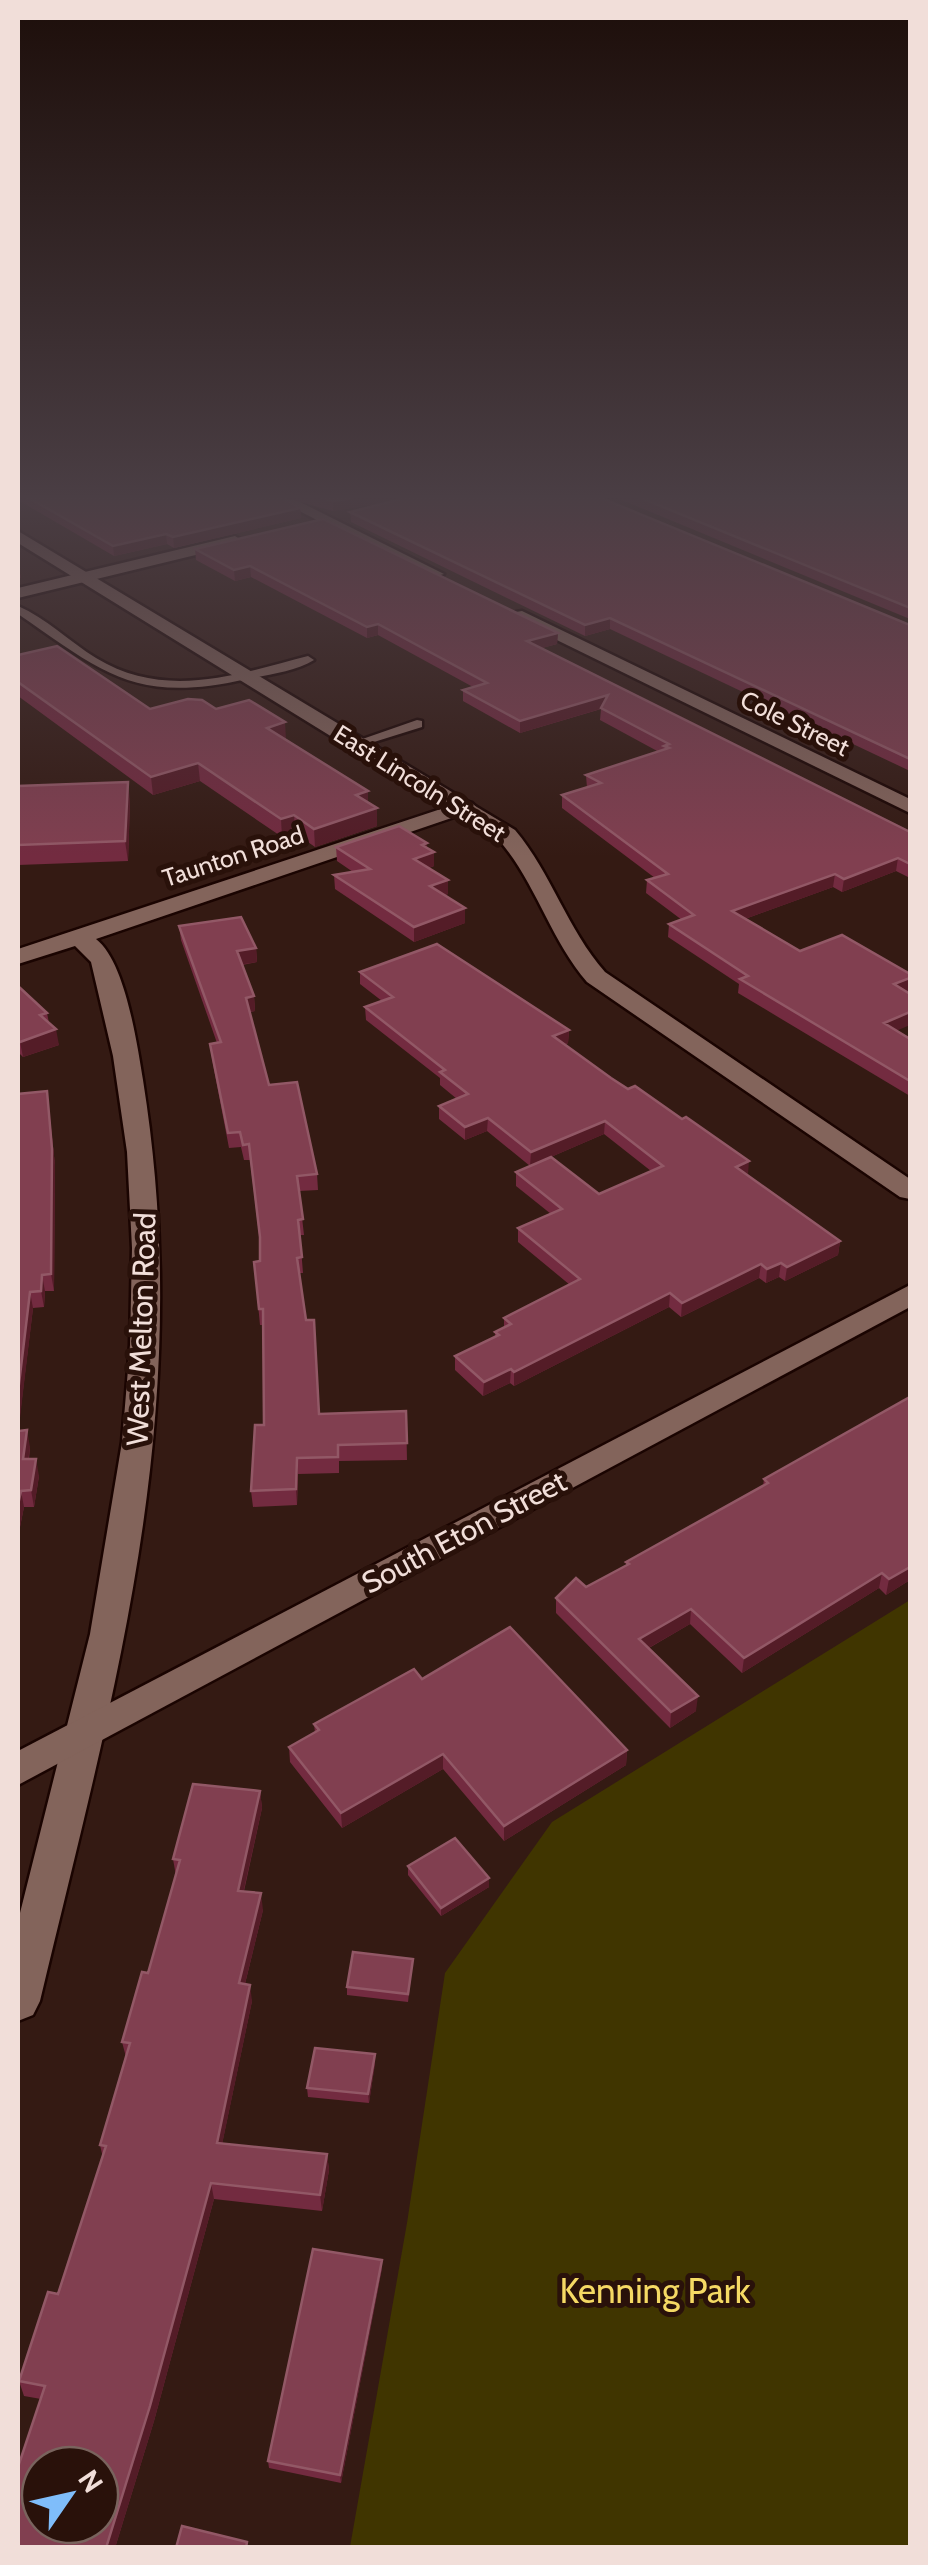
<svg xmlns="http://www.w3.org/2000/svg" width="928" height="2565" font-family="Cabin,sans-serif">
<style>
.green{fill:#403500}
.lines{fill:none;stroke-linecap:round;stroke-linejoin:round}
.service-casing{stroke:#1a0401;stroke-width:5}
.minor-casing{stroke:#1a0401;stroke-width:5}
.tertiary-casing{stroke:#1a0401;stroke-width:5}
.service{fill:#83645b;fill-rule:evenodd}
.minor{fill:#83645b;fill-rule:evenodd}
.tertiary{fill:#83645b;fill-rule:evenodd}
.wall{fill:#732b40}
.shaded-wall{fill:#541c27}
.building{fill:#813f50;stroke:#925866;stroke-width:2.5;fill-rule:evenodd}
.labels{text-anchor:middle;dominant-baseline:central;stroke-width:10;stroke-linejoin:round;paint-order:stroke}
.far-street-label{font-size:25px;fill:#f1ded9;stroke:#29110a}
.street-label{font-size:30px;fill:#f1ded9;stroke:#29110a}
.near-park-label{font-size:35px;fill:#f5d964;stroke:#29110a}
</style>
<rect width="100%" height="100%" fill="#341a13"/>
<polygon class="green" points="910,1600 910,2547 350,2547 407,2223 445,1973 552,1822"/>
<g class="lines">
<g class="service-casing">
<g id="service">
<path d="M18,606C46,618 70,642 96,658C165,700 235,675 308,656L314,660C296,671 268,675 247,679C136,704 105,674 18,614Z"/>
<polygon points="417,720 422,721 422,727 358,747 351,743"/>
</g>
</g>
<g class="minor-casing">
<g id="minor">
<polygon points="274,498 292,498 444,574 430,578"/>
<polygon points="235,536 243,541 241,544 18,598 18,588"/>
<polygon points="522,611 910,799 910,813 516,620 516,612"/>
<path d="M465,801L472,803L476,807L472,811L96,939C125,961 137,1043 143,1080C196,1412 116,1683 40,2001L33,2015L18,2021V1921L90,1634L122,1442L130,1345L132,1248L127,1152L113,1056L91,962L75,946L18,964V949Z"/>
</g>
</g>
<g class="tertiary-casing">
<g id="tertiary">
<path d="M18,531L515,830C552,874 567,929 605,972L910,1179V1199L900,1197L587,982C550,939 536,883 499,840L18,543Z"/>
<polygon points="910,1285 910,1307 18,1785 18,1751"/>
</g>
</g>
<use href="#service" class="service"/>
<use href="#minor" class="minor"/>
<use href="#tertiary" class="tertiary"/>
</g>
<g class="wall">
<polygon points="18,498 282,498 300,508 301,518 174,548 167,544 114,556 18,500"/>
<polygon points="286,498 601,498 910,625 910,771 610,629 585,636 351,522 350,512 393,501 333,511"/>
<polygon points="617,498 910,498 910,619"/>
<polygon points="195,549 558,633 557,644 542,648 910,832 910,878 896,871 842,892 833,887 745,919 800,951 910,974 910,990 907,992 897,1031 910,1039 910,1096 738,993 739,984 668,937 669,924 682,920 646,893 647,880 655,878 562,808 562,795 587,788 586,775 659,752 600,720 601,709 520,733 463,701 463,690 473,687 378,635 367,638 251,577 235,581 196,560"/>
<polygon points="18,655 150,709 216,709 286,739 368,803 377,826 315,847 295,833 282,837 200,781 153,795 18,696"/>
<polygon points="18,786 130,801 128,861 18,865"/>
<polygon points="427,843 427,848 434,866 429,868 448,880 448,894 445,895 465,923 414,942 335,889 334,875 353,872 337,861 336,847"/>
<polygon points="179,926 256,948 257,962 242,965 254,996 255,1011 250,1012 269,1085 317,1174 318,1190 299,1191 304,1235 300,1235 303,1273 299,1273 319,1414 406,1411 407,1460 339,1461 339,1473 298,1474 297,1505 253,1507 251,1491 264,1425 263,1325 260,1325 254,1262 260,1261 260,1243 250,1160 244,1160 241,1147 229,1148 212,1059 210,1044 217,1043 181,940"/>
<polygon points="360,972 569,1030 568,1043 565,1045 840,1241 838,1255 785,1281 779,1277 766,1283 759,1278 681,1317 669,1307 514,1386 510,1383 483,1396 455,1370 455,1356 495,1337 495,1332 504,1328 504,1318 570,1285 518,1242 518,1228 551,1214 516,1186 516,1172 599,1194 651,1171 604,1134 530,1166 487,1131 465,1140 439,1119 439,1106 457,1099 440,1085 440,1078 366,1020 365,1007 382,1001 360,984"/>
<polygon points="18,986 47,1013 49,1023 59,1045 23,1057 18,1052"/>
<polygon points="47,1091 55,1165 54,1291 45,1291 44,1307 33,1308 18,1431 30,1447 29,1459 39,1476 34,1507 24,1507 18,1537 18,1094"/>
<polygon points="764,1479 910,1580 886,1595 879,1588 742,1673 690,1624 649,1648 696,1711 670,1728 556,1613 556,1598 586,1587 626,1566 626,1562 763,1486"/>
<polygon points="422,1679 627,1750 626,1765 504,1841 443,1769 342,1828 290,1762 289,1747 315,1733 314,1724"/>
<polygon points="260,1791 262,1808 244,1891 263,1910 245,1984 252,2001 222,2144 327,2154 329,2170 322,2211 214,2199 154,2421 115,2548 18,2548 41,2399 24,2396 19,2381 58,2294 103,2158 100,2145 126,2057 122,2042 148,1973 176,1876 173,1859"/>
<polygon points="408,1866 489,1887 441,1916 408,1875"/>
<polygon points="413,1959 408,2002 347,1995 347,1987"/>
<polygon points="375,2063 369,2103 308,2097 307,2088"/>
<polygon points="382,2268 341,2483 269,2468 268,2461"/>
</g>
<g class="shaded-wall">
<polygon points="353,498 412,498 333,511 333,501"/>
<polygon points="300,508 301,518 174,548 173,537"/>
<polygon points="166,534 167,544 114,556 113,546"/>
<polygon points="18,563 21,578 18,579"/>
<polygon points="250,566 251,577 235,581 234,570"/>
<polygon points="610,618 610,629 585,636 585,625"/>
<polygon points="378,624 378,635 367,638 367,627"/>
<polygon points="558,633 557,644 527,652 527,641"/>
<polygon points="608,695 607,707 520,733 520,721"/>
<polygon points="285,722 286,739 268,745 267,728"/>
<polygon points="198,763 200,781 153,795 151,777"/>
<polygon points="128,782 130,801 128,861 125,841"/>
<polygon points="368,791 368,809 356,795"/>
<polygon points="377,808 377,826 315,847 314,829"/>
<polygon points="294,815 295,833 282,837 281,819"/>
<polygon points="427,843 427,855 434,852 434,866 414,873 414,859 422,845"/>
<polygon points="898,858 896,871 842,892 844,879"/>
<polygon points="835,874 833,887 731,924 732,911"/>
<polygon points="448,880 448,894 431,900 430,886"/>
<polygon points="465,908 465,923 414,942 414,927"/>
<polygon points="256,948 257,962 238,965 237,951"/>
<polygon points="910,978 910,990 892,998 894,984"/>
<polygon points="254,996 255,1011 247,1012 246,998"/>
<polygon points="910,1012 910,1025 882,1037 884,1023"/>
<polygon points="56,1029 59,1045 23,1057 20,1042"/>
<polygon points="569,1030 568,1043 552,1049 553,1036"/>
<polygon points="47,1091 55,1165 54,1291 51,1274"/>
<polygon points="488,1118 487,1131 465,1140 465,1127"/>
<polygon points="605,1121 604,1134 530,1166 531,1152"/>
<polygon points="749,1161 748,1174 736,1167"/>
<polygon points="840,1241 838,1255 785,1281 787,1267"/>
<polygon points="781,1263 779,1277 766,1283 767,1269"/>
<polygon points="761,1264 759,1278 681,1317 682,1303"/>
<polygon points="42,1275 45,1291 44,1307 41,1291"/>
<polygon points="30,1292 33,1308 18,1435 18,1392"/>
<polygon points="670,1293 669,1307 514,1386 514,1372"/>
<polygon points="511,1369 510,1383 483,1396 484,1382"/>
<polygon points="27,1430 30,1447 26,1476 23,1459"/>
<polygon points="297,1458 298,1474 297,1505 296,1489"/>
<polygon points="36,1459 39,1476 34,1507 31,1490"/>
<polygon points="21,1491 24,1507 18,1537 18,1505"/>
<polygon points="910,1567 910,1580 886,1595 889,1579"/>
<polygon points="882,1573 879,1588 742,1673 744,1658"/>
<polygon points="691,1609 690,1624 638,1654 639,1639"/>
<polygon points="698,1696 696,1711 670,1728 671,1712"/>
<polygon points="627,1750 626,1765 504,1841 504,1826"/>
<polygon points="443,1754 443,1769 342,1828 341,1813"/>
<polygon points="260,1791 262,1808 240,1907 238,1891"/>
<polygon points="489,1878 489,1887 441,1916 441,1908"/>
<polygon points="261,1893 263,1910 241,2000 239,1983"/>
<polygon points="250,1985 252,2001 219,2159 217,2143"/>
<polygon points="375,2054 375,2063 369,2103 368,2094"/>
<polygon points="327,2154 329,2170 322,2211 320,2195"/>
<polygon points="211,2183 214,2199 154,2421 115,2548 106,2548"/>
<polygon points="382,2260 382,2268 341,2483 340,2475"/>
</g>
<g class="building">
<polygon points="29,498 282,498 300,508 173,537 166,534 113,546"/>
<polygon points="321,498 353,498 333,501"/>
<polygon points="405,498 601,498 910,625 910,759 610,618 585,625 350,512"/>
<polygon points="641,498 910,498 910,608"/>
<polygon points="323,519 558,633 527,641 910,832 910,864 898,858 844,879 835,874 732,911 800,951 842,935 910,974 910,978 894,984 910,994 910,1012 884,1023 910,1039 910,1081 740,979 748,976 669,924 694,915 647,880 668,874 562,795 601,783 586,775 669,748 664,746 669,744 601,708 608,695 520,721 463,690 487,683 378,624 367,627 250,566 234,570 195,549"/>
<polygon points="57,646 150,709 188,699 202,700 216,709 249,700 285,722 267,728 368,791 356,795 377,808 314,829 294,815 281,819 198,763 151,777 18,682 18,655"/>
<polygon points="128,782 125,841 18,845 18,786"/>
<polygon points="399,826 427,843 422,845 434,852 414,859 448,880 430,886 465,908 414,927 334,875 370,869 336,847"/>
<polygon points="241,917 256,948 237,951 254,996 246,998 269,1085 297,1082 317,1174 297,1176 303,1219 298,1220 302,1257 297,1258 306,1320 314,1320 319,1414 406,1411 407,1443 338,1445 338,1457 297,1458 296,1489 251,1491 255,1425 264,1425 263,1309 259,1309 254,1262 260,1261 260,1237 249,1144 243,1145 240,1132 228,1133 210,1044 221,1042 179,926"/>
<polygon points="437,944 569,1030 553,1036 611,1078 628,1089 635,1086 682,1119 686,1117 749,1161 736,1167 840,1241 787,1267 781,1263 767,1269 761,1264 682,1303 670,1293 514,1372 511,1369 484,1382 455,1356 499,1335 495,1332 511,1324 504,1318 580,1279 518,1228 562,1209 516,1172 551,1157 599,1194 663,1166 605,1121 531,1152 488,1118 465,1127 439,1106 468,1094 440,1072 445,1070 365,1007 393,997 360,972"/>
<polygon points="18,986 47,1013 40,1015 56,1029 20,1042 18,1040"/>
<polygon points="47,1091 52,1149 51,1274 42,1275 41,1291 30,1292 18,1392 18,1094"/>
<polygon points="910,1397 910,1567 889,1579 882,1573 744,1658 691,1609 639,1639 698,1696 671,1712 556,1598 576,1578 586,1587 629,1564 626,1562 768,1483 764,1479"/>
<polygon points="27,1430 23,1459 36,1459 31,1490 21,1491 18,1505 18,1431"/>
<polygon points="510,1627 627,1750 504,1826 443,1754 341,1813 289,1747 319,1730 314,1724 414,1669 422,1679"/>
<path d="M193,1784L260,1791L238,1891L261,1893L239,1983L250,1985L217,2143L327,2154L320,2195L211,2183L150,2406L106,2548H18V2467L45,2386L19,2381L48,2292L58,2294L106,2146L100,2145L130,2043L122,2042L142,1972L148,1973L180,1860L173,1859ZM40,2465H100V2525H40Z"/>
<polygon points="455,1838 489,1878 441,1908 408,1866"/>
<polygon points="353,1952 413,1959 408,1994 347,1987"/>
<polygon points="315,2048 375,2054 368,2094 307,2088"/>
<polygon points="313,2249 382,2260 340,2475 268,2461"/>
<polygon points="182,2526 247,2542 246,2548 176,2548"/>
</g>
<linearGradient id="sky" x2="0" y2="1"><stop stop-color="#1d0e0a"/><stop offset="0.58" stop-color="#4a3e44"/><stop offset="1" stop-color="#4a3e44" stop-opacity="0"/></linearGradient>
<rect width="928" height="857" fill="url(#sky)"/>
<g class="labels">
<g class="far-street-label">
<text transform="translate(795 723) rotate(26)">Cole Street</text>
<text transform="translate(420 783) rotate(32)">East Lincoln Street</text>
<text transform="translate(233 856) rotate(-18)">Taunton Road</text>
</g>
<g class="street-label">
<text transform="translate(141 1329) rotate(-88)">West Melton Road</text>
<text transform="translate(464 1532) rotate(-28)">South Eton Street</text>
</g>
<g class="near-park-label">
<text x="655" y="2290">Kenning Park</text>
</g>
</g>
<rect width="928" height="2565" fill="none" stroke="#f1ded9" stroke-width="40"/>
<g transform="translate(70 2495) rotate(56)"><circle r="48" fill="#29110a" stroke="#79635d" stroke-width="2.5"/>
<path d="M0-8L18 38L0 25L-18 38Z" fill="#7fbdfa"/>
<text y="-15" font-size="28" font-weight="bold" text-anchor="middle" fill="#f1ded9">N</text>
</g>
</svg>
